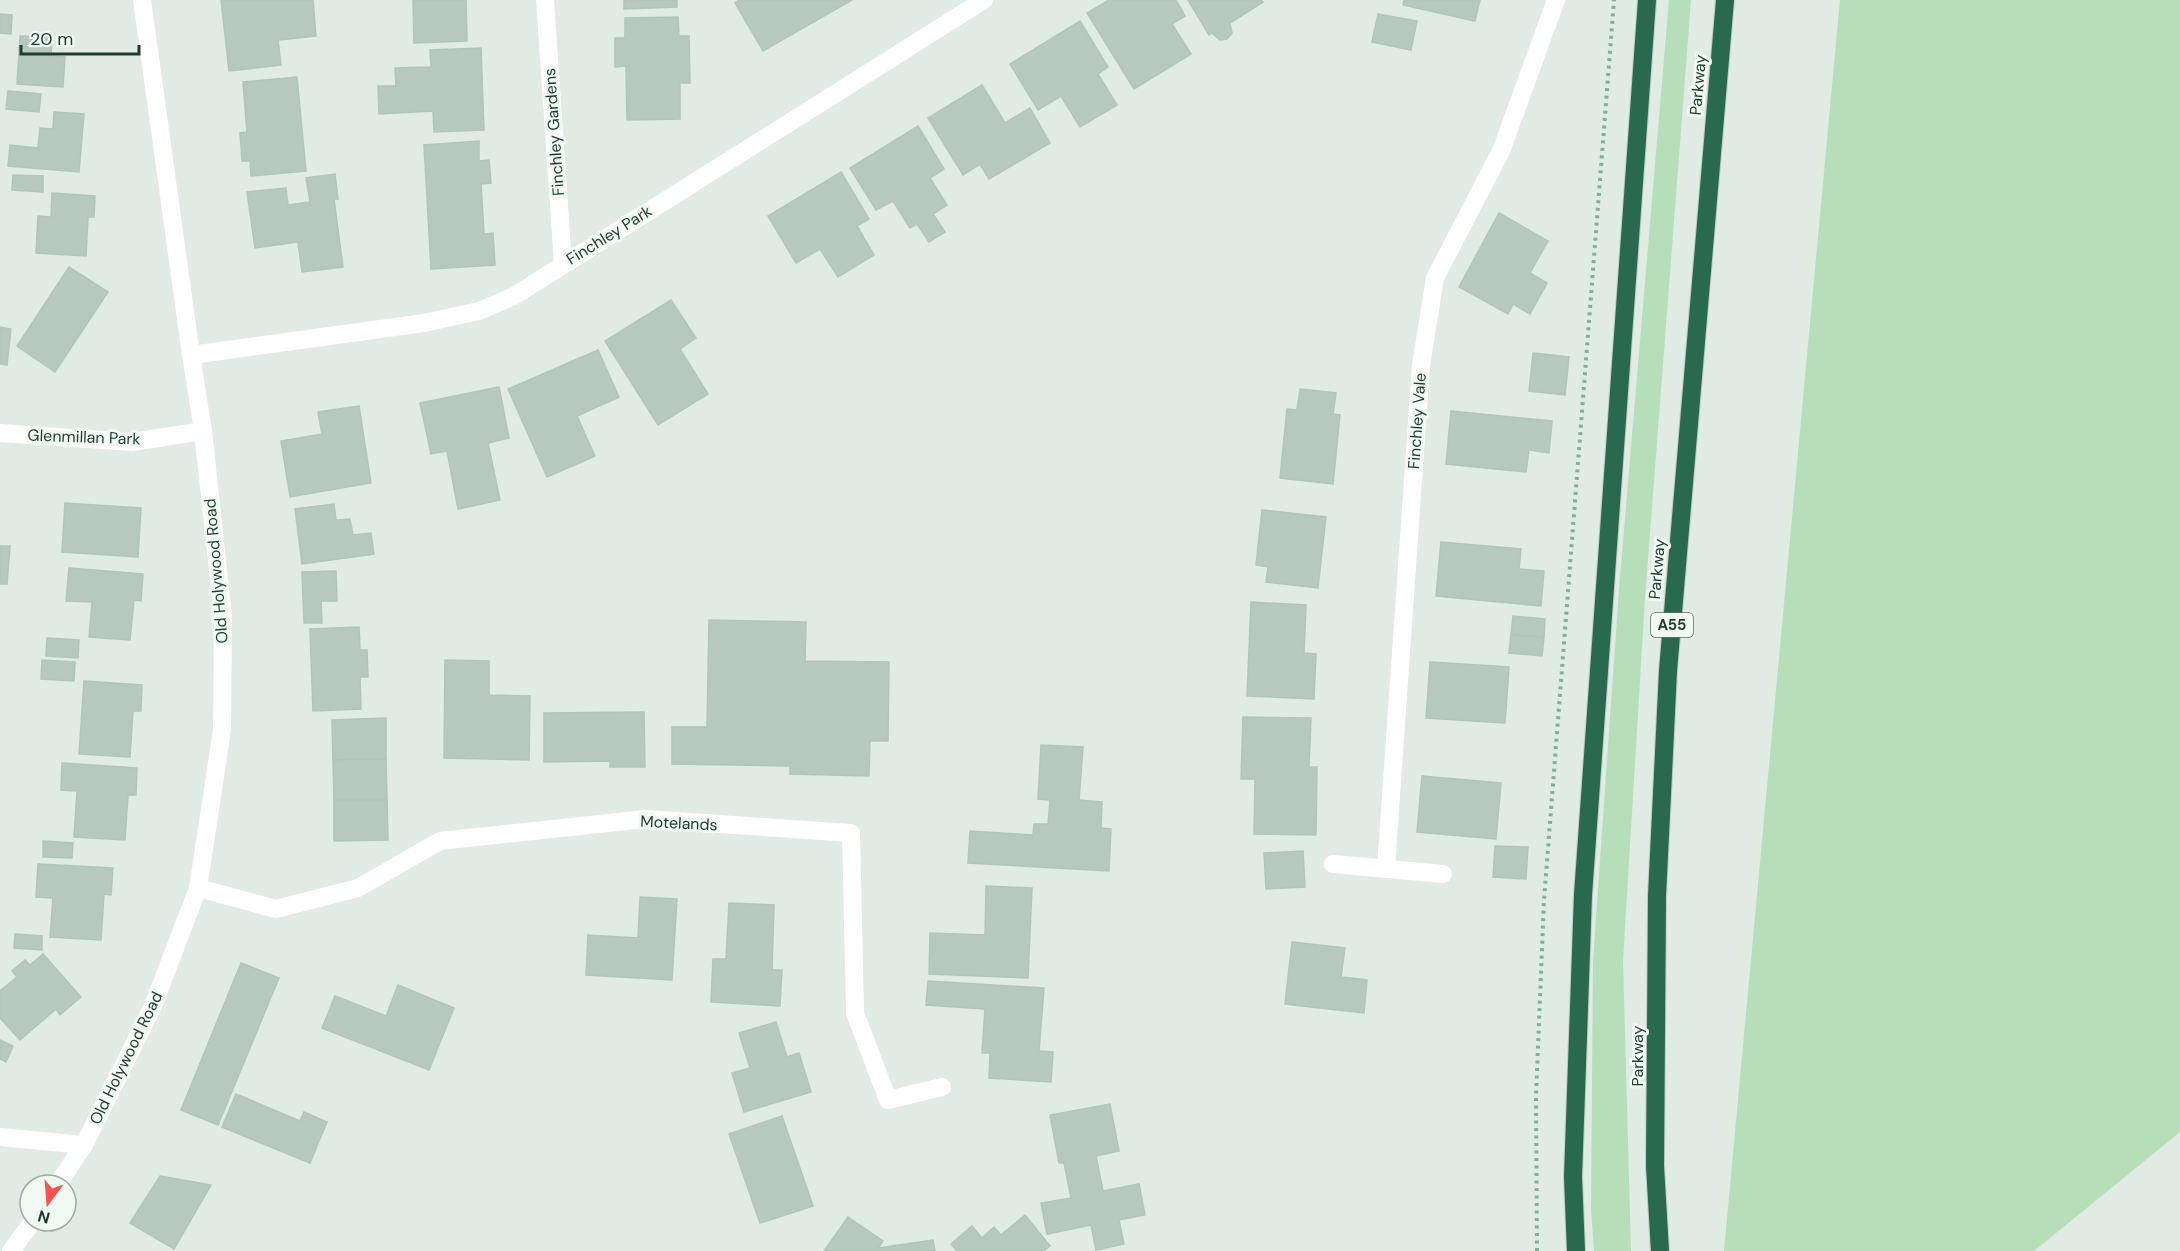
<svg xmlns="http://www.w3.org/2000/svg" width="2180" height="1251" font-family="'DM Sans',sans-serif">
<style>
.green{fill:#b6deb8}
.building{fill:#b7c9be;stroke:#b1c5b8;stroke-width:1.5}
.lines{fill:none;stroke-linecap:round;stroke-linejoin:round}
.highway-casing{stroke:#c0c8c4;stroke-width:20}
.path{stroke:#7eb195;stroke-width:4;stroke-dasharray:3 4.5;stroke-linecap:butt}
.minor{stroke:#fff;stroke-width:18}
.highway{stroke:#296a4e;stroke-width:18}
.labels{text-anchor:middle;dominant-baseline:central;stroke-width:6;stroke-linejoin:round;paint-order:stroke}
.shield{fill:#f0f8f2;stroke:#5e7469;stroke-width:1.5}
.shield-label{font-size:15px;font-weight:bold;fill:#1f3c2e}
.street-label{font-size:16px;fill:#1f3c2e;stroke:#f0f8f2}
</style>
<rect width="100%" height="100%" fill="#dfebe3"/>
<g class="green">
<polygon points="1669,0 1691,0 1645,598 1623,961 1631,1251 1594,1251 1591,1208 1593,961 1619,589"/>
<polygon points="1840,0 2180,0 2180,1132 2034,1251 1724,1251"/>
</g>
<g class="building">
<polygon points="221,0 313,0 316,36 278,40 281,65 229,71"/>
<polygon points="413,0 466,0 467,41 414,43"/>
<polygon points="624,0 677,0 677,7 624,9"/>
<polygon points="739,0 852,0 763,51 735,3"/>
<polygon points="1109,0 1176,0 1185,16 1172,24 1191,54 1134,89 1087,13"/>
<polygon points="1188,0 1261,0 1263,2 1230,23 1232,33 1227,39 1220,40 1212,33 1209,35"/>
<polygon points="1404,0 1480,0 1475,21 1403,5"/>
<polygon points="0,14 12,15 11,34 0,33"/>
<polygon points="1378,14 1417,21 1411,50 1372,42"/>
<polygon points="678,17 679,36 689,36 690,83 680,83 680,119 627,120 626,66 615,67 615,38 625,38 625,18"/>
<polygon points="1080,21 1108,67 1098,74 1117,105 1080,127 1061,96 1038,110 1010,64"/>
<polygon points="20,36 52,37 51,56 65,57 63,87 17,84"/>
<polygon points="481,48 484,130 434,132 433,111 379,114 378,86 396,86 395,68 431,67 430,50"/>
<polygon points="297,77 306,171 251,176 250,161 242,161 240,133 247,132 243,82"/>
<polygon points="982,85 1005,123 1030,108 1050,143 989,179 980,164 963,175 928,118"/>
<polygon points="8,91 41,94 39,112 6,109"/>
<polygon points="54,112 84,114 79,172 8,166 10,145 38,148 40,128 53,129"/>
<polygon points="918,126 944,169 930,178 947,205 933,214 945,232 929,242 917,224 910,228 893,201 876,210 850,168"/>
<polygon points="479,141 479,161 489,160 491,183 481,184 484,234 493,233 495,265 431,269 424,145"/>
<polygon points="841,172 869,219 857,226 874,255 838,277 820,249 796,263 768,216"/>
<polygon points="335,174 338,199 334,199 343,267 302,272 298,242 255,248 247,192 286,188 288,205 310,202 306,178"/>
<polygon points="13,175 43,176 43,192 12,190"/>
<polygon points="52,193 95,196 94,217 88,217 86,256 36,253 38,216 51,217"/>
<polygon points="1499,213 1548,241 1530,273 1547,283 1530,314 1513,304 1508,314 1459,287"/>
<polygon points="69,267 108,292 55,372 17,346"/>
<polygon points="671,300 696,338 680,349 708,394 658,425 605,341"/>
<polygon points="0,327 11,329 7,365 0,364"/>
<polygon points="598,350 619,397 577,416 595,456 547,477 508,389"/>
<polygon points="1533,353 1569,357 1565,395 1529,391"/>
<polygon points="499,387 509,438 488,443 500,500 458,509 447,451 431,454 420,403"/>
<polygon points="1300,389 1336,393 1333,414 1340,415 1333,484 1280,478 1287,409 1297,410"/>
<polygon points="359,406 371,483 290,497 281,441 322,434 318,412"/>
<polygon points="1451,411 1552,421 1549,453 1529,450 1526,472 1446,464"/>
<polygon points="65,503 141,508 138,557 62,552"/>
<polygon points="334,504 336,520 350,519 353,535 371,533 374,554 302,564 295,509"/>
<polygon points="1262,510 1326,517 1318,588 1266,582 1268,567 1256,565"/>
<polygon points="1441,542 1521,549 1519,569 1544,571 1541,606 1436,596"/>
<polygon points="0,546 10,546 7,584 0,584"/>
<polygon points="69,568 143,574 141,601 134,600 130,640 89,637 92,602 66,601"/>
<polygon points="336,571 337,601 321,601 322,623 304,623 302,572"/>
<polygon points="1251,602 1306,605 1304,653 1316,654 1314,699 1247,696"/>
<polygon points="1513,616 1545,619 1544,637 1511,635"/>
<polygon points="709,620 806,622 805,661 889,662 888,741 870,741 869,776 790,774 790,766 672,764 672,727 707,727"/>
<polygon points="359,627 360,650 367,650 368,677 360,677 361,709 313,711 310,629"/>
<polygon points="1511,635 1544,637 1542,656 1509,653"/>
<polygon points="47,638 79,640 78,658 46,656"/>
<polygon points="42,660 75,662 74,681 41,679"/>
<polygon points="445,660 489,661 489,695 530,696 529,760 444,758"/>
<polygon points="1430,662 1509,667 1505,723 1426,718"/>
<polygon points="84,681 142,685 141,711 133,711 130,757 79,754"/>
<polygon points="644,712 645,767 610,767 610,761 544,762 544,713"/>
<polygon points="1243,717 1311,718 1309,767 1317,767 1316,835 1254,834 1255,779 1241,779"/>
<polygon points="386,718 386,759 333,760 332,720"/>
<polygon points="1041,745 1083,747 1079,800 1102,802 1101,828 1111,829 1109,871 968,863 970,831 1033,835 1034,824 1048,824 1050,800 1038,799"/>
<polygon points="386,759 387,800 334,800 333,760"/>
<polygon points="62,763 137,768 136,795 128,795 125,840 74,837 77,791 61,790"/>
<polygon points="1422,776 1501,783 1496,839 1417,832"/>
<polygon points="334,800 387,800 388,840 334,841"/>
<polygon points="43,841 73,843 72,858 43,857"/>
<polygon points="1495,846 1528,847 1526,879 1493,877"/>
<polygon points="1303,851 1305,887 1266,889 1264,853"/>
<polygon points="38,864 113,868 111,895 104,894 101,940 50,937 53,898 36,897"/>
<polygon points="986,886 1032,888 1028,978 929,974 930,933 985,935"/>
<polygon points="640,897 677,899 672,980 586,975 588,935 638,938"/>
<polygon points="729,903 774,905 772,970 782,970 780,1006 711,1002 713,959 726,959"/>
<polygon points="15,934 42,936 42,950 14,948"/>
<polygon points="1292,942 1345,948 1341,977 1367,980 1364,1013 1285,1004"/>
<polygon points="43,954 81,997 60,1015 56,1009 20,1040 0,1018 0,991 17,977 12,971 25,960 30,965"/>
<polygon points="241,963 279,978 218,1125 181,1110"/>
<polygon points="928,981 1044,988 1039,1051 1053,1052 1051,1082 989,1078 990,1053 982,1053 985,1009 926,1005"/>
<polygon points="398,985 454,1008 429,1070 322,1028 335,996 386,1016"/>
<polygon points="776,1022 787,1057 799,1053 811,1092 744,1112 732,1073 750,1068 739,1033"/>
<polygon points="0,1040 13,1046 6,1062 0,1059"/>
<polygon points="236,1094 300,1121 304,1112 327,1122 310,1163 222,1127"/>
<polygon points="1110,1104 1119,1151 1096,1156 1103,1191 1139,1184 1145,1215 1119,1220 1124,1244 1096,1250 1091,1225 1047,1234 1041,1203 1071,1198 1064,1163 1059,1163 1050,1115"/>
<polygon points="782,1116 813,1206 760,1223 729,1134"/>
<polygon points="160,1176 211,1185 174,1249 130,1223"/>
<polygon points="1025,1215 1050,1246 1044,1251 957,1251 951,1244 972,1226 982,1238 994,1227 1001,1235"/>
<polygon points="848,1217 883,1241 878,1248 933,1240 935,1251 824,1251"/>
</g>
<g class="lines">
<g class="highway-casing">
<g id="highway">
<polyline points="1576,1251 1573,1177 1583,895 1647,0"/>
<polyline points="1660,1251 1655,1166 1657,896 1668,671 1725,0"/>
</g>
</g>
<polyline class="path" points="1537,1251 1536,1096 1544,900 1614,0"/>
<g class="minor">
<polyline points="545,0 563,264"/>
<polyline points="191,355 424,323 479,311 514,296 984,0"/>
<polyline points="0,433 132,442 203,431"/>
<polyline points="1333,864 1443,874"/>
<polyline points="1386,868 1421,365 1435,278 1501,151 1556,0"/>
<polyline points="198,888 276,909 358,888 440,841 645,819 851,833 855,1013 888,1100 942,1087"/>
<polyline points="0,1137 84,1145"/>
<polyline points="57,1185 84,1145 153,1006 198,888 222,730 223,616 203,431 191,355 142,0"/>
<polyline points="11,1251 33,1221"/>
</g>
<use href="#highway" class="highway"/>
</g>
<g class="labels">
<rect class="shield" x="1651" y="613" width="42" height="24" rx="4.5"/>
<g class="shield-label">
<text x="1672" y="625">A55</text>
</g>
<g class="street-label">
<text transform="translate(1698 85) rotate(-85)">Parkway</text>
<text transform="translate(554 132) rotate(-94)">Finchley Gardens</text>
<text transform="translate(609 235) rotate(-32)">Finchley Park</text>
<text transform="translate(1417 421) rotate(-86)">Finchley Vale</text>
<text transform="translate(84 437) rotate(2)">Glenmillan Park</text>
<text transform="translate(1657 569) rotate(-85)">Parkway</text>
<text transform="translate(216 571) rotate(-95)">Old Holywood Road</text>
<text transform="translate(679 823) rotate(3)">Motelands</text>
<text transform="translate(1637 1056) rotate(-90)">Parkway</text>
<text transform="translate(126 1058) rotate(-64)">Old Holywood Road</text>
</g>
</g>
<g transform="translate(48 1203) rotate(196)"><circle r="28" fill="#f0f8f2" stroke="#9cada4" stroke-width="1.5"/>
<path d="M0-4.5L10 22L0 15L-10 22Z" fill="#fa534f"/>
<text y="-9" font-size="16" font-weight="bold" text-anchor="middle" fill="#1f3c2e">N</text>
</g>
<path d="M21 45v9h118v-9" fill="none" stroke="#1f3c2e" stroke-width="3"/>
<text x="30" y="45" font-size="18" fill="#1f3c2e" stroke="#f0f8f2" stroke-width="4.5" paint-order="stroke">20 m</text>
</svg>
